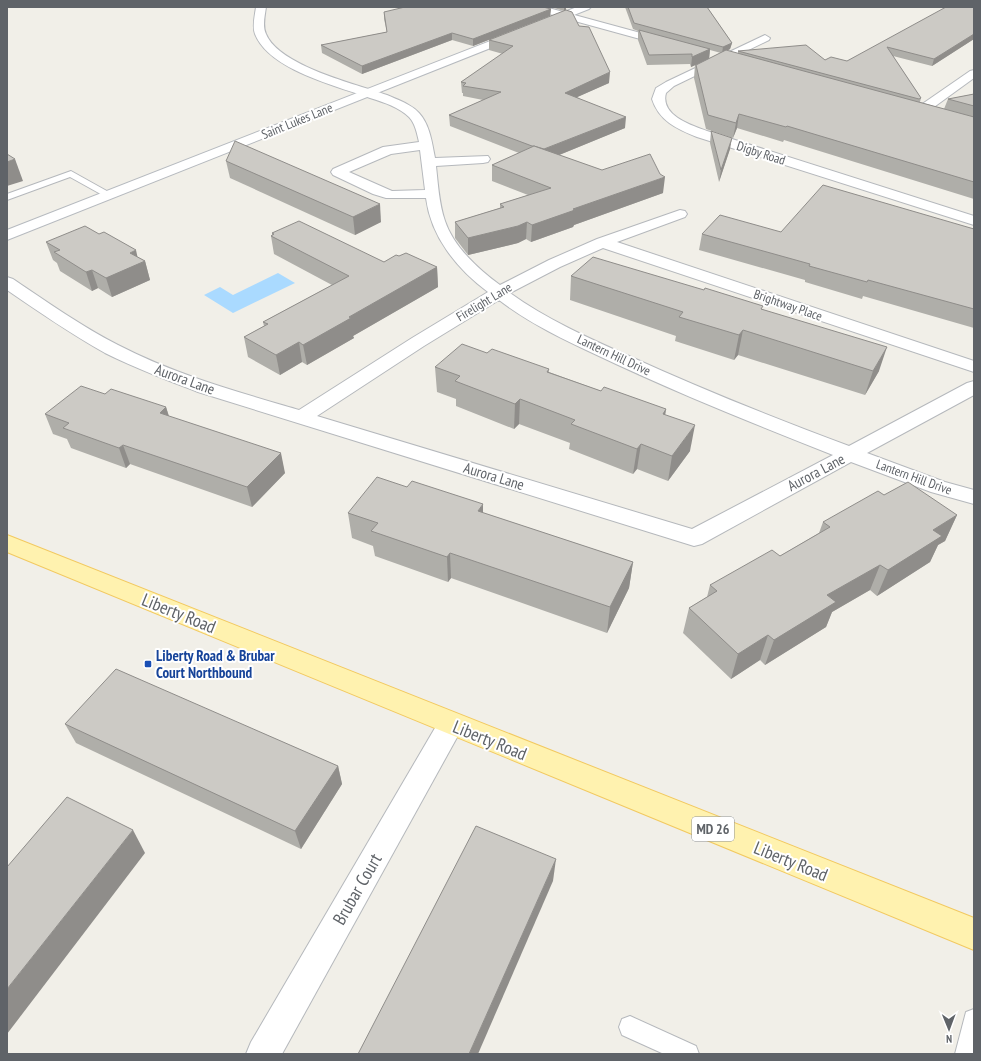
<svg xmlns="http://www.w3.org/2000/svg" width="981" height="1061" font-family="'PT Sans Narrow',sans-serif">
<rect width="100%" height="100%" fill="#f1efe8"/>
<path fill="#aadaff" d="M 278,273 L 295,283 L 233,313 L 204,295 L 220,287 L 233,295 Z"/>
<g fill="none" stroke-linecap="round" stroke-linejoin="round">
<defs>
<g id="lane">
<path d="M 71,171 L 114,195 L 109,198 L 106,197 L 70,177 L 7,200 L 7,194 Z"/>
<path d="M 974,1009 L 974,1054 L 955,1054 L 966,1012 Z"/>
<path d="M 630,1016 L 696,1046 L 699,1054 L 664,1054 L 622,1035 L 619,1027 L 622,1019 Z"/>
</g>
<g id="street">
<path d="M 256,7 L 266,7 C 265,15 262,26 266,34 C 279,66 356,84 387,95 C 398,100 411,104 419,113 C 430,125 432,143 435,158 L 488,156 L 490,159 L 488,162 L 483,163 L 436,166 C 438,184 439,204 445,221 C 453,246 479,270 500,285 L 549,260 L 597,239 L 680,210 L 685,211 L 687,214 L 685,217 L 617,242 L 974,361 L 974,372 L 603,248 L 560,267 L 510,293 C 546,319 588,338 629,356 C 701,389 774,418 849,446 L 967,383 L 974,381 L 974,395 L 867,453 L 945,482 L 974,490 L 974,504 L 931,492 L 851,462 L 702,544 L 694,546 L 198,392 C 167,380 135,368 105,353 C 71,334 39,312 7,290 L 7,277 L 13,279 C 47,302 81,326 118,345 C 176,375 238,392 299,410 L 412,338 L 488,292 C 457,269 431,237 426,198 L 386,198 L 373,194 L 333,175 L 331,172 L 333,169 L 383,147 L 419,142 C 417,133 415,123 409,117 C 399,107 383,102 370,98 C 337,86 269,70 255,34 C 252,26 255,15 256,7 ZM 420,150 L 425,190 L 392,191 L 349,172 L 391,154 ZM 499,300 C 534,327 576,345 616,364 C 687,397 760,426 833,455 L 692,529 L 317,416 L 424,346 Z"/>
<path d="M 529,7 L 545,7 L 670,41 L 671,43 L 670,45 L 662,45 L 531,9 Z"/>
<path d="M 765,35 L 770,38 L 769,40 L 674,86 L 666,93 C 660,115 690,125 707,131 L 974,216 L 974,225 L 697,137 C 677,129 659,121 652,99 L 656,88 L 666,82 Z"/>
<path d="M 974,70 L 974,78 L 923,115 L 915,115 L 913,112 L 915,109 L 970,71 Z"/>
<path d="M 451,713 L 460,716 L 464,724 L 460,732 L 282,1054 L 246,1054 L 251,1042 L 442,716 Z"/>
</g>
<path id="secondary" d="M 577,7 L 591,7 L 589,9 L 7,240 L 7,230 Z"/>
<path id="primary" d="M 7,535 L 974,918 L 974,950 L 7,552 Z"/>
</defs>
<use href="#lane" stroke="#b5b8bc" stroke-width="2"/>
<use href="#street" stroke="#b5b8bc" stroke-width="2"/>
<use href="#secondary" stroke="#b6babf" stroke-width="2"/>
<use href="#primary" stroke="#f2c960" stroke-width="2"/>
<use href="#lane" fill="#fff" fill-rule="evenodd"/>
<use href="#street" fill="#fff" fill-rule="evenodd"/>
<use href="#secondary" fill="#fff" fill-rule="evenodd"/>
<use href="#primary" fill="#fff2af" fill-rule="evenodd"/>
</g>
<g fill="#afaea9" fill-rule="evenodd">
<path d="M 551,7 L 566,7 L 566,10 L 564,11 Z"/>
<path d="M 625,7 L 707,7 L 732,43 L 730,49 L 727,51 L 738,54 L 738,51 L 825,60 L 847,61 L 974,7 L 974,39 L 932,66 L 893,56 L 921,98 L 920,102 L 944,109 L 948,99 L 974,94 L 974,199 L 784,140 L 783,142 L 737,128 L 733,138 L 706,129 L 694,78 L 695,65 L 691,67 L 690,64 L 647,65 L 638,40 L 638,31 L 633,29 ZM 710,50 L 721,53 L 709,59 Z"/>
<path d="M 551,9 L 550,16 L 473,46 L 452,40 L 362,74 L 322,53 L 321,45 L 387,32 L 384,19 L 384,12 Z"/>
<path d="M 579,26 L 609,83 L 577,97 L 625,128 L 559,155 L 663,193 L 574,225 L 573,227 L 531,242 L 526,239 L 518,243 L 468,255 L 455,238 L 455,222 L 500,208 L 500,204 L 528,195 L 492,181 L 492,165 L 519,153 L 450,126 L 449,115 L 483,100 L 463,96 L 463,93 L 462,93 L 461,82 L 503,54 L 489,50 L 489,40 Z"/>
<path d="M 711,131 L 730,149 L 719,182 L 710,143 Z"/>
<path d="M 226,161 L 381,222 L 355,235 L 230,178 Z"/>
<path d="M 974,229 L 974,328 L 863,296 L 862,299 L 805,282 L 805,280 L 699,250 L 702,234 Z"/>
<path d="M 272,233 L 384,262 L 399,256 L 437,267 L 438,287 L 353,336 L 354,338 L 307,365 L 302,362 L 280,375 L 248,357 L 244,337 L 264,326 L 263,322 L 332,285 L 274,254 L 271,236 L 272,235 Z"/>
<path d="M 46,242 L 138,257 L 145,261 L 150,280 L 112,297 L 98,288 L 92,291 L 60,271 L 57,263 L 53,260 Z"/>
<path d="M 571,276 L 762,309 L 879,371 L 865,395 L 738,355 L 734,360 L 675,341 L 676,336 L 570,300 Z"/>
<path d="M 487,353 L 549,369 L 549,372 L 601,391 L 666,409 L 665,415 L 690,451 L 668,481 L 637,469 L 633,474 L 569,449 L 570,443 L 519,424 L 514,429 L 456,406 L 456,399 L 437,392 L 435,367 Z"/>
<path d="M 105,394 L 166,407 L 169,416 L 285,473 L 252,507 L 130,464 L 126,468 L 71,448 L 67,439 L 53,434 L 45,414 Z"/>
<path d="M 407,487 L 483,513 L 633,562 L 629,588 L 607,633 L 451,578 L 448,582 L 375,556 L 373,546 L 352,538 L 348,513 Z"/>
<path d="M 884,495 L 957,515 L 945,541 L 938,545 L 930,562 L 877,596 L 870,590 L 832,612 L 826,627 L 765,665 L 760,660 L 731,679 L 683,633 L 689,608 L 707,597 L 710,585 L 780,556 L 819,533 L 823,522 Z"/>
<path d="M 65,724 L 338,766 L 342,784 L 301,849 L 76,743 Z"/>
</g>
<g fill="#8f8d8a">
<path d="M 564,7 L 566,7 L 566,10 L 564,11 Z"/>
<path d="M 551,9 L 550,16 L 473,46 L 473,39 Z"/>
<path d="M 452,33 L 452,40 L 362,74 L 362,66 Z"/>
<path d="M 974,34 L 974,39 L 932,66 L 934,59 Z"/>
<path d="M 732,43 L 730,49 L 722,53 L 723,47 Z"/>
<path d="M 710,49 L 709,59 L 691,67 L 692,57 Z"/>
<path d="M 610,72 L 609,83 L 564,103 L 565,93 Z"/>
<path d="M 739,114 L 737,128 L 733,138 L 736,123 Z"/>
<path d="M 626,117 L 625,128 L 542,162 L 542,150 Z"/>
<path d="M 732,138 L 730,149 L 719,182 L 721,170 Z"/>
<path d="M 15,159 L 23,181 L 7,186 L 7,162 Z"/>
<path d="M 665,177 L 663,193 L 574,225 L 573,227 L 531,242 L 532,225 L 573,209 Z"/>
<path d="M 380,204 L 381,222 L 355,235 L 353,217 Z"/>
<path d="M 527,222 L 526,239 L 518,243 L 468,255 L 468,238 Z"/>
<path d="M 136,250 L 139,264 L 145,261 L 150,280 L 112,297 L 106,278 L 130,253 Z"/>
<path d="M 437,267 L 438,287 L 353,336 L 354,338 L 307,365 L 303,345 L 349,317 Z"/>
<path d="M 92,270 L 98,288 L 92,291 L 86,272 Z"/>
<path d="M 743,330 L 738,355 L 734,360 L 739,335 Z"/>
<path d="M 299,342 L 302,362 L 280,375 L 276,355 Z"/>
<path d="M 887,347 L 879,371 L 865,395 L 873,371 Z"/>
<path d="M 520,399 L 519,424 L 514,429 L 515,404 Z"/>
<path d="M 166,407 L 172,427 L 160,413 Z"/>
<path d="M 666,409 L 662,435 L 663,414 Z"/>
<path d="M 695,425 L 690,451 L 668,481 L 672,456 Z"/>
<path d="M 641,444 L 637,469 L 633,474 L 637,449 Z"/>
<path d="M 123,445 L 130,464 L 126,468 L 119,448 Z"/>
<path d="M 281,453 L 285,473 L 252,507 L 247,487 Z"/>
<path d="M 483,504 L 483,530 L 478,511 Z"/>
<path d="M 957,515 L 945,541 L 938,545 L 930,562 L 877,596 L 888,570 L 933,530 Z"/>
<path d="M 450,553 L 451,578 L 448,582 L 447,557 Z"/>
<path d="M 633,562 L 629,588 L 607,633 L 610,607 Z"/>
<path d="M 880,565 L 870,590 L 832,612 L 826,627 L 765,665 L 774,640 L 827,595 Z"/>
<path d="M 768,635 L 760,660 L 731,679 L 738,654 Z"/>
<path d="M 338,766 L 342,784 L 301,849 L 295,831 Z"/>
<path d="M 133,830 L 145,853 L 7,1034 L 7,989 Z"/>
<path d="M 556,859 L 553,881 L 478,1054 L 469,1054 Z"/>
</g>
<g fill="#cccac5" stroke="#8f8d8a">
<path d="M 405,7 L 543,7 L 551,9 L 473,39 L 452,33 L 362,66 L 321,45 L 387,32 L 384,12 Z"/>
<path d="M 628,7 L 707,7 L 732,43 L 723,47 L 634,23 Z"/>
<path d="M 946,7 L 974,7 L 974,34 L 934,59 L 887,47 L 921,98 L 919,99 L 738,51 L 806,45 L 825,60 L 831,57 L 847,61 Z"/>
<path d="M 566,10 L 572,12 L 579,26 L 589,27 L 610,72 L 565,93 L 626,117 L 544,149 L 534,146 L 532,146 L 449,115 L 501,92 L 463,86 L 466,83 L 461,82 L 513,46 L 489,40 Z"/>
<path d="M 639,30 L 710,49 L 692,57 L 692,54 L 649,55 Z"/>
<path d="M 726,50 L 974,117 L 974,182 L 787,126 L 786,127 L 739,114 L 736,123 L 708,115 L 696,65 Z"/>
<path d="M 974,94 L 974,106 L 948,99 Z"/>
<path d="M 711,131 L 732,138 L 721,170 Z"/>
<path d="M 235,141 L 380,204 L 353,217 L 226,161 Z"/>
<path d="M 534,146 L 602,170 L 650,154 L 660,174 L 665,177 L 573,209 L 575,210 L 532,225 L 527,222 L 518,226 L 468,238 L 455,222 L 504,207 L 500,204 L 551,188 L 492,165 Z"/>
<path d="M 7,154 L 15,159 L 7,162 Z"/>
<path d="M 823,185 L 974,229 L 974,309 L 868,280 L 867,282 L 809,266 L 810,264 L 702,234 L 720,215 L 781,232 Z"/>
<path d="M 299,221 L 384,262 L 396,255 L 399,256 L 406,253 L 437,267 L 349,317 L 351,318 L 303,345 L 299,342 L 276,355 L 244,337 L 268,324 L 263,322 L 349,276 L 271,236 L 274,234 L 272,233 Z"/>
<path d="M 85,226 L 99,234 L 104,232 L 136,250 L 130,253 L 145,261 L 106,278 L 92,270 L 86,272 L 54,252 L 60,250 L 46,242 Z"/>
<path d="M 593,257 L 704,290 L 705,288 L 763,306 L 761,309 L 887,347 L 873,371 L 743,330 L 739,335 L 679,317 L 683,312 L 571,276 Z"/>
<path d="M 462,344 L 487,353 L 492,349 L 549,369 L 547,372 L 601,391 L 604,387 L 666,409 L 663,414 L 695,425 L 672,456 L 641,444 L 637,449 L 571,424 L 575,420 L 520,399 L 515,404 L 455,381 L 460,376 L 435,367 Z"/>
<path d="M 81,386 L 105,394 L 111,389 L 166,407 L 160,413 L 281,453 L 247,487 L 123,445 L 119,448 L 63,428 L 69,423 L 45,414 Z"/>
<path d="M 377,477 L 407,487 L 412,481 L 483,504 L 478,511 L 633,562 L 610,607 L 450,553 L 447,557 L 371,531 L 378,523 L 348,513 Z"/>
<path d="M 908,482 L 957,515 L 933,530 L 942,536 L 888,570 L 880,565 L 827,595 L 836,602 L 774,640 L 768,635 L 738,654 L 689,608 L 717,591 L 710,585 L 772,550 L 780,556 L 830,527 L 823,522 L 878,491 L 884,495 Z"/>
<path d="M 116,669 L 338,766 L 295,831 L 65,724 Z"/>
<path d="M 67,797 L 133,830 L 7,989 L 7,867 Z"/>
<path d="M 476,826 L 556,859 L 469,1054 L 358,1054 Z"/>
</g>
<rect fill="#1a4fb4" stroke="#fff" stroke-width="1.5" x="144" y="660" width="8" height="8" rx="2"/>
<g text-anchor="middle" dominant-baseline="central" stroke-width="4" stroke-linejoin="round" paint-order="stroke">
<g font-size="13" fill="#5f6368" stroke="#fff">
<text transform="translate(297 121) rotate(-22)">Saint Lukes Lane</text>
<text transform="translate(761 153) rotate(18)">Digby Road</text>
<text transform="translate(484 302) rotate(-31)">Firelight Lane</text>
<text transform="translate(788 305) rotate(19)">Brightway Place</text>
<text transform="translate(614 355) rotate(25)">Lantern Hill Drive</text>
<text transform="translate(914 477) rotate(20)">Lantern Hill Drive</text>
</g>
<rect fill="#fff" stroke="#8f9295" stroke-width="1" x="692" y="817" width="42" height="24" rx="3"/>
<g font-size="14" font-weight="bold" fill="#5f6368">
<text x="713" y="829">MD 26</text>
</g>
<g font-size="15" fill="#5f6368" stroke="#fff">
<text transform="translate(185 379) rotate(20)">Aurora Lane</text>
<text transform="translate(816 472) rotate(-28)">Aurora Lane</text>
<text transform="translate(494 476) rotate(17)">Aurora Lane</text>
</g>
<g font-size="15" font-weight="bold" fill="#164399" stroke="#fff" text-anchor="start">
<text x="156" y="655">Liberty Road &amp; Brubar<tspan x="156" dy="17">Court Northbound</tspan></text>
</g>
<g font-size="18" fill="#5f6368" stroke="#fff">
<text transform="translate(179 613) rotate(22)">Liberty Road</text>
<text transform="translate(490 740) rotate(22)">Liberty Road</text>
<text transform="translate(791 861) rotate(22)">Liberty Road</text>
<text transform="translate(357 889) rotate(-60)">Brubar Court</text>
</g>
</g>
<rect width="981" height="1061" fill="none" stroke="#5f6368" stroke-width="16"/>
<g transform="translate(949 1029) rotate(179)" stroke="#ffffff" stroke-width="3" paint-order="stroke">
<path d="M0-3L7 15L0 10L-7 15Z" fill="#5f6368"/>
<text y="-6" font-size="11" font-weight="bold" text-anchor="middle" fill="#5f6368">N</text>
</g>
</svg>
